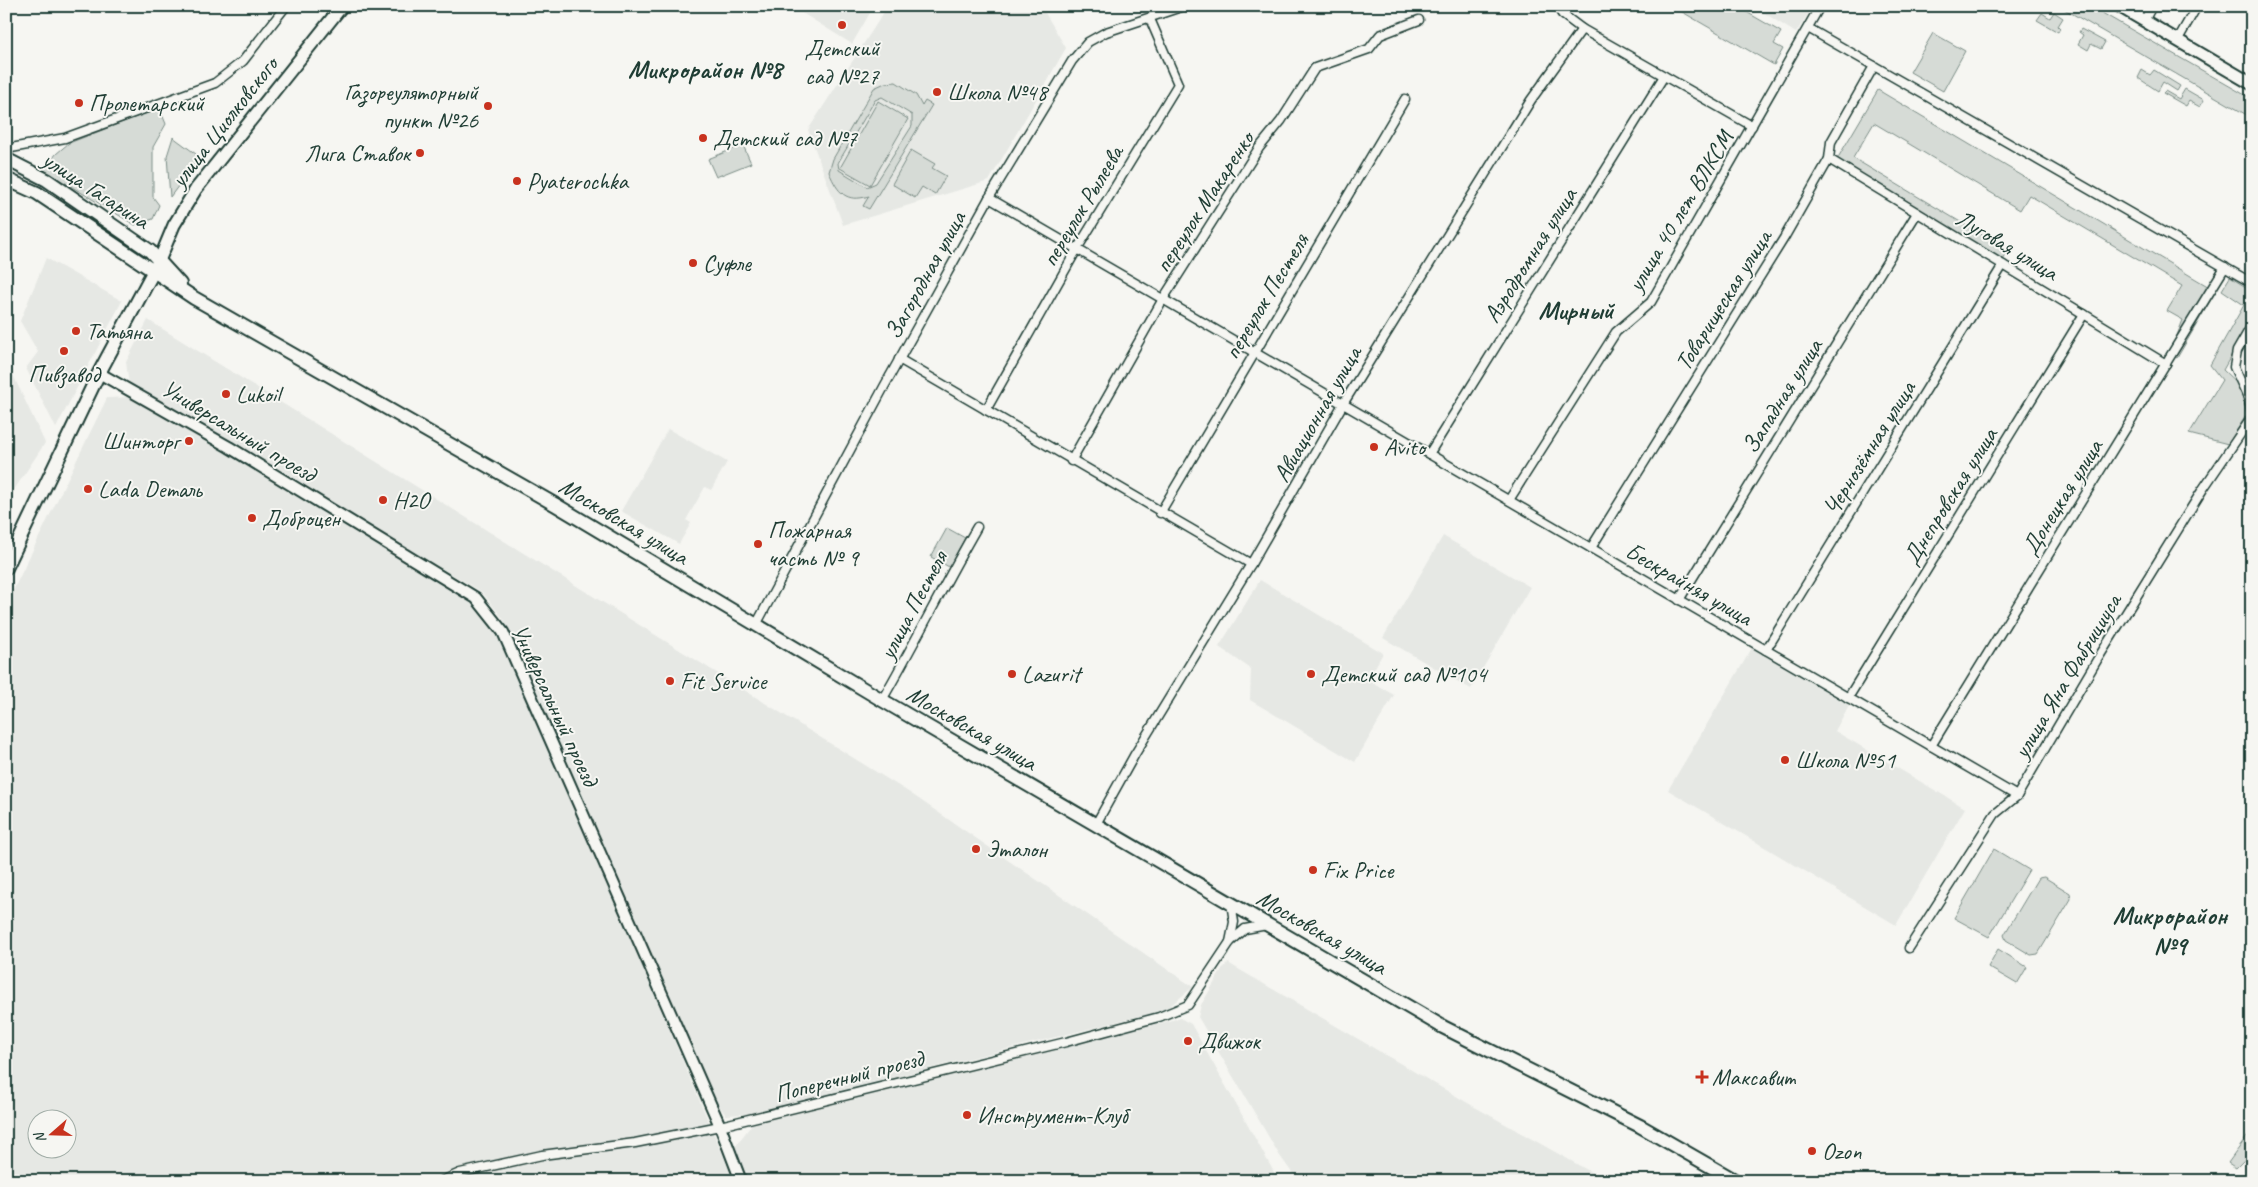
<svg xmlns="http://www.w3.org/2000/svg" width="2258" height="1187" font-family="Caveat,sans-serif">
<rect width="100%" height="100%" fill="#f6f6f2"/>
<filter id="ink" filterUnits="userSpaceOnUse"><feTurbulence type="fractalNoise" baseFrequency=".02" numOctaves="2"/><feDisplacementMap in="SourceGraphic" scale="10" xChannelSelector="R" yChannelSelector="G"/><feConvolveMatrix kernelMatrix="1 2 1 2 8 2 1 2 1" color-interpolation-filters="sRGB"/></filter>
<g filter="url(#ink)">
<g fill="#e6e8e4" fill-rule="evenodd">
<path d="M 791,6 L 874,6 L 852,44 Z"/>
<path d="M 888,6 L 1041,6 L 1066,48 L 989,181 L 843,225 L 808,130 Z"/>
<path d="M 1753,6 L 1813,6 L 1796,33 Z"/>
<path d="M 46,258 L 122,301 L 56,428 L 26,368 L 38,352 L 20,321 Z"/>
<path d="M 148,320 L 910,793 L 1193,987 L 1165,1010 L 747,1114 L 726,1115 L 713,1098 L 504,620 L 482,592 L 129,385 L 126,362 Z"/>
<path d="M 6,360 L 45,443 L 6,502 Z"/>
<path d="M 133,397 L 457,588 L 488,619 L 501,635 L 734,1181 L 6,1181 L 6,605 L 107,398 ZM 38,1120 L 68,1120 L 68,1150 L 38,1150 Z"/>
<path d="M 668,429 L 727,462 L 711,490 L 705,487 L 686,520 L 691,523 L 679,544 L 621,511 Z"/>
<path d="M 1443,536 L 1530,587 L 1471,689 L 1383,638 Z"/>
<path d="M 1260,580 L 1383,653 L 1368,680 L 1394,695 L 1355,762 L 1250,700 L 1251,669 L 1219,647 Z"/>
<path d="M 1752,648 L 1849,705 L 1835,731 L 1965,808 L 1896,925 L 1668,790 Z"/>
<path d="M 1228,963 L 1473,1106 L 1607,1181 L 1298,1181 L 1280,1156 L 1198,1017 L 1201,1005 L 1223,968 Z"/>
<path d="M 1180,1018 L 1191,1024 L 1279,1181 L 749,1181 L 735,1147 L 752,1124 Z"/>
</g>
<g fill="#d6dbd6" stroke="#7a8c85" fill-rule="evenodd">
<path d="M 1672,6 L 1736,6 L 1781,32 L 1774,44 L 1783,49 L 1774,65 Z"/>
<path d="M 2059,6 L 2090,6 L 2252,99 L 2252,118 Z"/>
<path d="M 2054,12 L 2063,18 L 2058,26 L 2060,28 L 2058,32 L 2037,20 L 2042,13 L 2050,18 Z"/>
<path d="M 2081,29 L 2105,42 L 2101,49 L 2091,44 L 2088,50 L 2078,44 L 2083,35 L 2079,32 Z"/>
<path d="M 1933,33 L 1965,51 L 1943,91 L 1910,72 Z"/>
<path d="M 2142,70 L 2150,75 L 2154,70 L 2180,86 L 2177,91 L 2163,82 L 2158,91 L 2138,78 Z"/>
<path d="M 896,82 L 916,95 L 922,106 L 925,101 L 932,105 L 869,209 L 863,206 L 869,196 C 846,203 838,193 829,172 L 833,159 L 874,88 L 885,83 ZM 882,97 L 912,115 L 912,126 L 876,183 L 867,187 L 839,170 L 838,163 L 875,100 Z"/>
<path d="M 2185,89 L 2204,100 L 2200,107 L 2189,101 L 2186,106 L 2163,93 L 2165,91 L 2179,99 Z"/>
<path d="M 1878,90 L 2216,291 L 2177,358 L 2170,353 L 2183,320 L 2167,311 L 2182,286 L 2029,195 L 2020,210 L 1874,123 L 1853,158 L 2009,251 L 2003,260 L 1836,161 Z"/>
<path d="M 878,101 L 908,119 L 870,185 L 840,168 Z"/>
<path d="M 154,110 L 161,112 L 166,124 L 153,147 L 153,197 L 159,205 L 153,219 L 135,225 L 44,170 L 56,154 L 69,143 Z"/>
<path d="M 173,137 L 200,157 L 170,197 L 167,156 Z"/>
<path d="M 743,145 L 751,163 L 716,177 L 708,159 Z"/>
<path d="M 911,150 L 935,164 L 932,168 L 946,176 L 935,195 L 922,187 L 915,198 L 892,184 Z"/>
<path d="M 2230,277 L 2252,291 L 2252,319 L 2223,370 L 2241,387 L 2247,414 L 2228,444 L 2189,434 L 2222,380 L 2210,365 L 2244,305 L 2222,290 Z"/>
<path d="M 947,528 L 965,538 L 949,567 L 931,557 Z"/>
<path d="M 1994,849 L 2029,870 L 1989,937 L 1954,918 Z"/>
<path d="M 2044,877 L 2070,893 L 2071,899 L 2038,954 L 2031,955 L 2006,940 L 2004,935 L 2038,878 Z"/>
<path d="M 1998,949 L 2027,967 L 2017,984 L 1988,967 Z"/>
<path d="M 2252,1130 L 2252,1152 L 2236,1168 L 2228,1163 Z"/>
</g>
<g fill="none" stroke-linecap="round" stroke-linejoin="round">
<defs>
<g id="minor">
<path d="M 1557,6 L 1562,14 L 1582,29 L 1752,126"/>
<path d="M 2144,21 L 2152,6"/>
<path d="M 1808,28 L 2252,283"/>
<path d="M 2177,41 L 2197,6"/>
<path d="M 6,149 L 65,138 L 215,83 L 243,61 L 286,6"/>
<path d="M 1829,159 L 2166,364"/>
<path d="M 989,198 L 2017,796"/>
<path d="M 2252,325 L 2237,351 L 2234,367 L 2247,395 L 2252,412"/>
<path d="M 899,359 L 1251,564"/>
<path d="M 986,410 L 1077,249 L 1178,84 L 1150,19"/>
<path d="M 1429,454 L 1664,76"/>
<path d="M 1071,461 L 1163,299 L 1259,148 L 1281,121 L 1315,68 L 1369,49 L 1380,35 L 1419,20"/>
<path d="M 1509,500 L 1616,332 L 1651,302 L 1820,6"/>
<path d="M 1160,513 L 1405,99"/>
<path d="M 1591,548 L 1784,238 L 1829,159 L 1831,142 L 1874,66"/>
<path d="M 1679,600 L 1917,213"/>
<path d="M 756,625 L 885,385 L 989,198 L 1072,61 L 1088,42 L 1106,32 L 1184,6"/>
<path d="M 1766,650 L 2003,265"/>
<path d="M 1848,698 L 2084,314"/>
<path d="M 882,700 C 915,643 944,584 977,527"/>
<path d="M 1931,746 L 2225,267"/>
<path d="M 1096,824 L 1135,754 L 1251,564 L 1343,404 L 1531,100 L 1582,29"/>
<path d="M 1230,942 L 1234,922 L 1231,903"/>
<path d="M 1909,948 L 1995,814 L 2017,796 L 2097,660 L 2203,489 L 2252,417"/>
<path d="M 442,1181 L 460,1173 L 542,1155 L 635,1143 L 720,1126 L 1066,1042 L 1159,1017 L 1188,1005 L 1230,942 L 1245,929 L 1267,925"/>
</g>
<path id="tertiary" d="M 99,373 L 229,447 L 476,598 L 503,632 L 720,1126 L 741,1181"/>
<g id="secondary">
<path d="M 2119,6 L 2252,84"/>
<path d="M 159,261 L 174,225 L 196,189 L 342,6"/>
</g>
<g id="primary">
<path d="M 6,159 L 47,180 L 150,251 L 180,284"/>
<path d="M 6,179 L 37,193 L 194,298 L 556,505 L 882,700 L 1443,1027 L 1640,1126 L 1736,1181"/>
<path d="M 6,568 L 99,373 L 159,261"/>
</g>
</defs>
<use href="#minor" stroke="#1f3d34" stroke-width="11"/>
<use href="#tertiary" stroke="#1f3d34" stroke-width="14"/>
<use href="#secondary" stroke="#1f3d34" stroke-width="15"/>
<use href="#primary" stroke="#1f3d34" stroke-width="16"/>
<use href="#minor" stroke="#f6f6f2" stroke-width="8"/>
<use href="#tertiary" stroke="#f6f6f2" stroke-width="10"/>
<use href="#secondary" stroke="#f6f6f2" stroke-width="11"/>
<use href="#primary" stroke="#f6f6f2" stroke-width="12"/>
</g>
</g>
<g fill="#c8321e" stroke="#f6f6f2" stroke-width="2">
<circle cx="842" cy="25" r="5"/>
<circle cx="937" cy="92" r="5"/>
<circle cx="79" cy="103" r="5"/>
<circle cx="488" cy="106" r="5"/>
<circle cx="703" cy="138" r="5"/>
<circle cx="420" cy="153" r="5"/>
<circle cx="517" cy="181" r="5"/>
<circle cx="693" cy="263" r="5"/>
<circle cx="76" cy="331" r="5"/>
<circle cx="64" cy="351" r="5"/>
<circle cx="226" cy="394" r="5"/>
<circle cx="189" cy="441" r="5"/>
<circle cx="1374" cy="447" r="5"/>
<circle cx="88" cy="489" r="5"/>
<circle cx="383" cy="500" r="5"/>
<circle cx="252" cy="518" r="5"/>
<circle cx="758" cy="544" r="5"/>
<circle cx="1012" cy="674" r="5"/>
<circle cx="1311" cy="674" r="5"/>
<circle cx="670" cy="681" r="5"/>
<circle cx="1785" cy="760" r="5"/>
<circle cx="976" cy="849" r="5"/>
<circle cx="1313" cy="870" r="5"/>
<circle cx="1188" cy="1041" r="5"/>
<path d="M1699.5 1069.5h5v5h5v5h-5v5h-5v-5h-5v-5h5z"/>
<circle cx="967" cy="1115" r="5"/>
<circle cx="1812" cy="1151" r="5"/>
</g>
<g text-anchor="middle" dominant-baseline="central" stroke-width="4" stroke-linejoin="round" paint-order="stroke">
<g font-size="24" fill="#1f3d34" stroke="#f6f6f2" text-anchor="start">
<text x="842" y="48" text-anchor="middle">Детский<tspan x="842" dy="28">сад №27</tspan></text>
<text x="478" y="92" text-anchor="end">Газореуляторный<tspan x="478" dy="28">пункт №26</tspan></text>
<text x="947" y="92">Школа №48</text>
<text x="89" y="103">Пролетарский</text>
<text x="713" y="138">Детский сад №7</text>
<text x="410" y="153" text-anchor="end">Лига Ставок</text>
<text x="527" y="181">Pyaterochka</text>
<text x="703" y="263">Суфле</text>
<text x="86" y="331">Татьяна</text>
<text x="64" y="374" text-anchor="middle">Пивзавод</text>
<text x="236" y="394">Lukoil</text>
<text x="179" y="441" text-anchor="end">Шинторг</text>
<text x="1384" y="447">Avito</text>
<text x="98" y="489">Lada Dеталь</text>
<text x="393" y="500">Н2О</text>
<text x="262" y="518">Доброцен</text>
<text x="768" y="530">Пожарная<tspan x="768" dy="28">часть № 9</tspan></text>
<text x="1022" y="674">Lazurit</text>
<text x="1321" y="674">Детский сад №104</text>
<text x="680" y="681">Fit Service</text>
<text x="1795" y="760">Школа №51</text>
<text x="986" y="849">Эталон</text>
<text x="1323" y="870">Fix Price</text>
<text x="1198" y="1041">Движок</text>
<text x="1712" y="1077">Максавит</text>
<text x="977" y="1115">Инструмент-Клуб</text>
<text x="1822" y="1151">Ozon</text>
</g>
<g font-size="24" fill="#1f3d34" stroke="#f6f6f2">
<text transform="translate(224 122) rotate(-52)">улица Циолковского</text>
<text transform="translate(96 190) rotate(33)">улица Гагарина</text>
<text transform="translate(1204 202) rotate(-57)">переулок Макаренко</text>
<text transform="translate(1082 206) rotate(-59)">переулок Рылеева</text>
<text transform="translate(1680 211) rotate(-59)">улица 40 лет ВЛКСМ</text>
<text transform="translate(2007 245) rotate(31)">Луговая улица</text>
<text transform="translate(1530 255) rotate(-58)">Аэродромная улица</text>
<text transform="translate(925 275) rotate(-61)">Загородная улица</text>
<text transform="translate(1266 296) rotate(-59)">переулок Пестеля</text>
<text transform="translate(1723 300) rotate(-58)">Товарищеская улица</text>
<text transform="translate(1782 396) rotate(-58)">Западная улица</text>
<text transform="translate(1317 414) rotate(-60)">Авиационная улица</text>
<text transform="translate(239 431) rotate(31)">Универсальный проезд</text>
<text transform="translate(1869 448) rotate(-58)">Чернозёмная улица</text>
<text transform="translate(1950 496) rotate(-58)">Днепровская улица</text>
<text transform="translate(2062 497) rotate(-58)">Донецкая улица</text>
<text transform="translate(624 521) rotate(31)">Московская улица</text>
<text transform="translate(1689 584) rotate(30)">Бескрайняя улица</text>
<text transform="translate(913 605) rotate(-62)">улица Пестеля</text>
<text transform="translate(2067 676) rotate(-59)">улица Яна Фабрициуса</text>
<text transform="translate(555 705) rotate(65)">Универсальный проезд</text>
<text transform="translate(972 728) rotate(30)">Московская улица</text>
<text transform="translate(1322 932) rotate(30)">Московская улица</text>
<text transform="translate(849 1076) rotate(-14)">Поперечный проезд</text>
</g>
<g font-size="26" font-weight="bold" fill="#1f3d34" stroke="#f6f6f2">
<text x="705" y="69">Микрорайон №8</text>
<text x="1576" y="310">Мирный</text>
<text x="2170" y="915">Микрорайон<tspan x="2170" dy="30">№9</tspan></text>
</g>
</g>
<rect width="2258" height="1187" fill="none" stroke="#f6f6f2" stroke-width="25"/>
<rect x="12" y="12" width="2233" height="1162" fill="none" stroke="#1f3d34" stroke-width="2" filter="url(#ink)"/>
<g transform="translate(52 1134) rotate(250)"><circle r="24" fill="#f6f6f2" stroke="#a0aca6"/>
<path d="M0-4L9 19L0 12L-9 19Z" fill="#c8321e"/>
<text y="-8" font-size="14" font-weight="bold" text-anchor="middle" fill="#1f3d34">N</text>
</g>
</svg>
